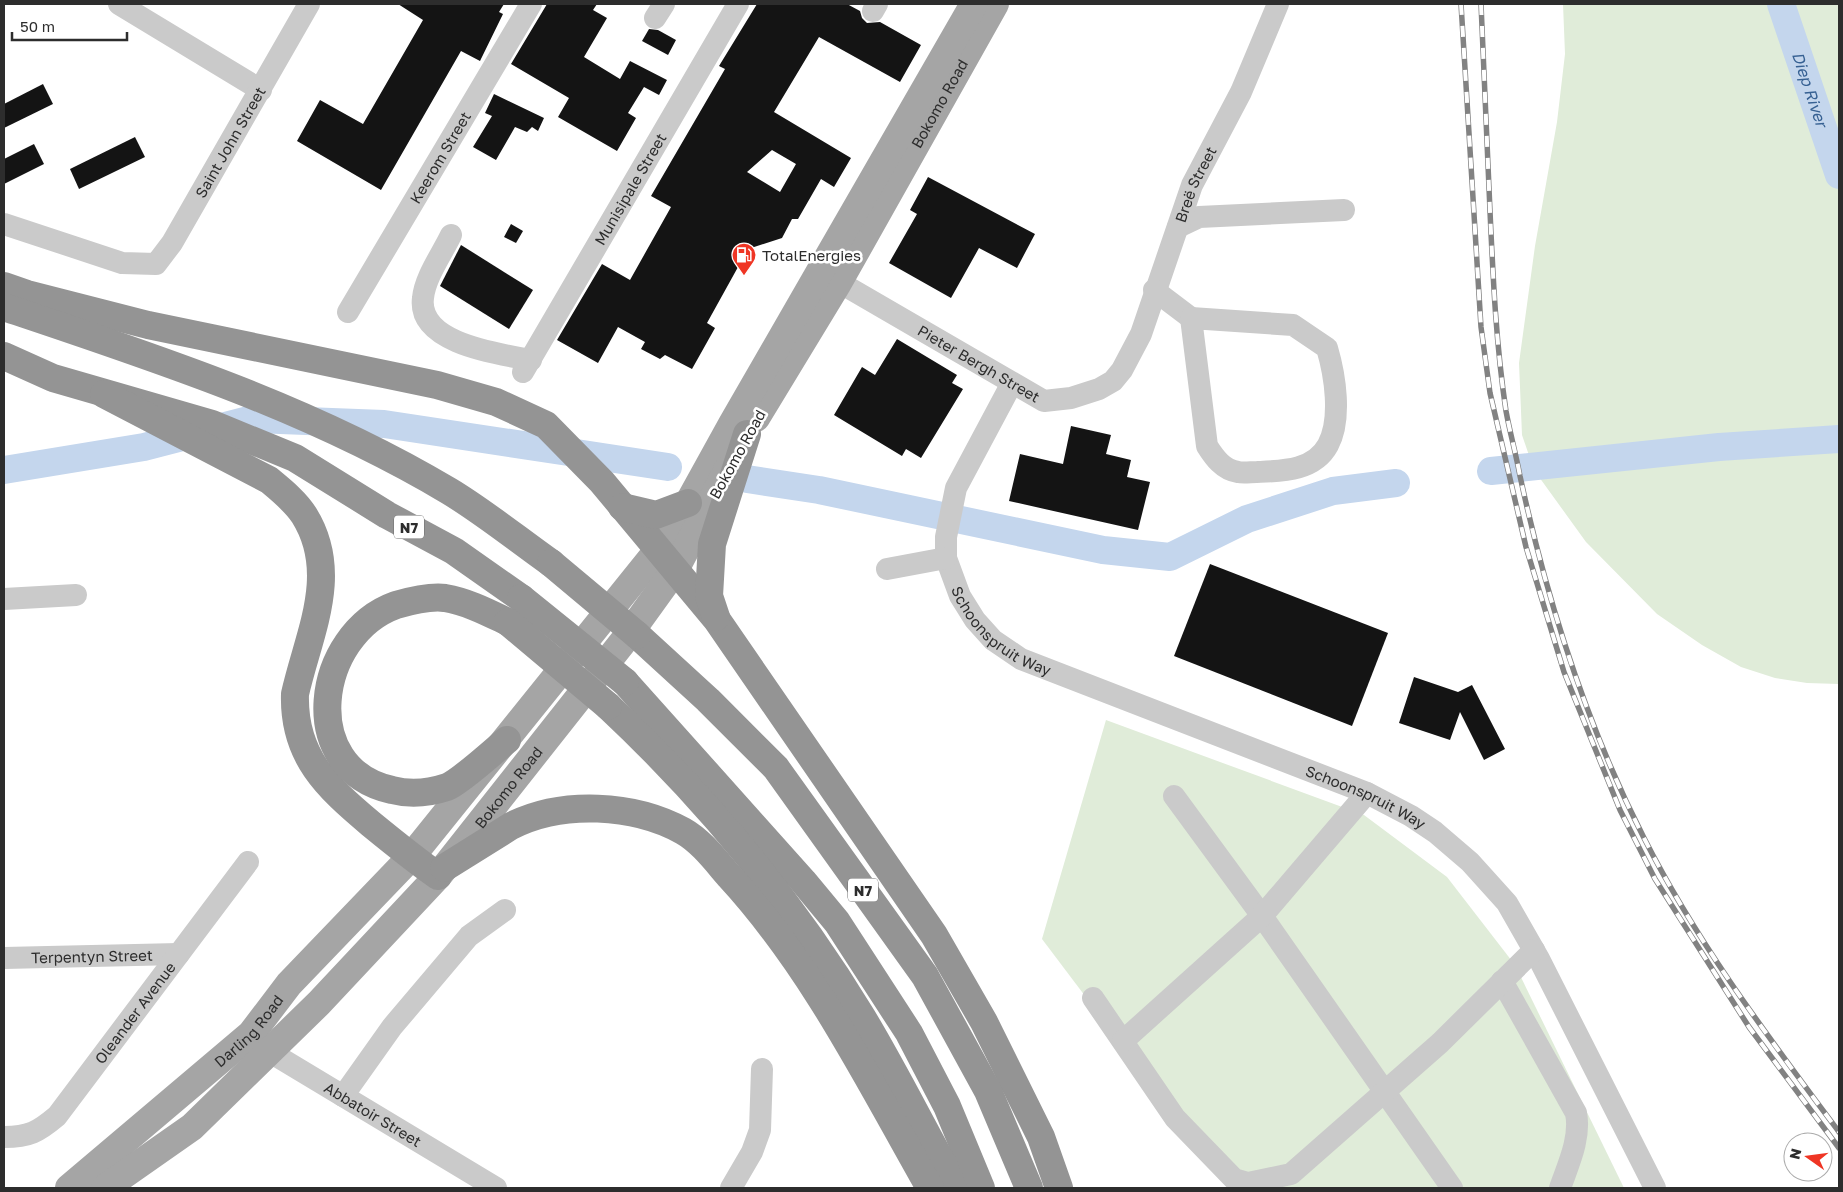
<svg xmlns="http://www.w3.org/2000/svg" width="1843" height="1192" font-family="'Golos Text',sans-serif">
<rect width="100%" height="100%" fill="#fff"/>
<g fill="#e0ecd9">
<path d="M 1563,4 L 1839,4 L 1839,684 L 1807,683 L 1775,678 L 1741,667 L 1702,645 L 1657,614 L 1586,542 L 1534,470 L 1522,435 L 1519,363 L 1535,246 L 1557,122 L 1565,54 Z"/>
<path d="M 1106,720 L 1364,815 L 1447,877 L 1515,965 L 1624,1188 L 1230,1188 L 1042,939 Z"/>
</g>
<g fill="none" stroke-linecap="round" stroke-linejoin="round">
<g stroke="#c4d6ed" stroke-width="28">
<path id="s1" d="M 1781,4 L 1839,175"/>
<path d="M 4,470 L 144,447 L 252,419 L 384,424 L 668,467"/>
<path d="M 1491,471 L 1719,447 L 1839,439"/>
<path d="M 747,479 L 819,490 L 1103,550 L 1170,557 L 1247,519 L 1333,491 L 1396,483"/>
</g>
</g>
<g fill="#141414" fill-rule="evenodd">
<path d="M 398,4 L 504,4 L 499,12 L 503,14 L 480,61 L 461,51 L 381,190 L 297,141 L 320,100 L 363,124 L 423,20 Z"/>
<path d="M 547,4 L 597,4 L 593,10 L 607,18 L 584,57 L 620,79 L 630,61 L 667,80 L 659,95 L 644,87 L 628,113 L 636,118 L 617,151 L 558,117 L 569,98 L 511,64 Z"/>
<path d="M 757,4 L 847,4 L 860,11 L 862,18 L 867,23 L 880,22 L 921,45 L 900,82 L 819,37 L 774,112 L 851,158 L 834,187 L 821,179 L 798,219 L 792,219 L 782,238 L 748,249 L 707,323 L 715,328 L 692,369 L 665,355 L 660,359 L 641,349 L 645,342 L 618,327 L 598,363 L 557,340 L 602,264 L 630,280 L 671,207 L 651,196 L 725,69 L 719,66 ZM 772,150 L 796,164 L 780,192 L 747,172 Z"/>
<path d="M 649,29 L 658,30 L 676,40 L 668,55 L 642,41 Z"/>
<path d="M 43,84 L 53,104 L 4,128 L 4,104 Z"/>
<path d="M 494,94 L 544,118 L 538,131 L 532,127 L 527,132 L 515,127 L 496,160 L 473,147 L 492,116 L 485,113 Z"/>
<path d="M 135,137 L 145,157 L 79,189 L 70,169 Z"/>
<path d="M 34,144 L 44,164 L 4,184 L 4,159 Z"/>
<path d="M 928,177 L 1035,234 L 1017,268 L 979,248 L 951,298 L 889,263 L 917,214 L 910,210 Z"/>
<path d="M 511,224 L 523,231 L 516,243 L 504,237 Z"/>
<path d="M 461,245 L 533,290 L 509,329 L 440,286 Z"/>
<path d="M 897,339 L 957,375 L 952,383 L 963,389 L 921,458 L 906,449 L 902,456 L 834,415 L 862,367 L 875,375 Z"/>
<path d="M 1071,426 L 1111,435 L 1106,454 L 1131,460 L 1127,477 L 1150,482 L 1138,530 L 1009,501 L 1020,454 L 1063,464 Z"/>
<path d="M 1210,564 L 1388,633 L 1352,726 L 1174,656 Z"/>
<path d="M 1414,677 L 1458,692 L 1472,685 L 1505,749 L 1484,760 L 1460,712 L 1450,740 L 1399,723 Z"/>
</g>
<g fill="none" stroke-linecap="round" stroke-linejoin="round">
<g stroke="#cacaca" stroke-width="22">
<path d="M 119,4 L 261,90"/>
<path d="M 873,11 L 877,4"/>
<path d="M 655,18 L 664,4"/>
<path id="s2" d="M 4,224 L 122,263 L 156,264 L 172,243 L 309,4"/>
<path d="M 1178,227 L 1199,217 L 1344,210"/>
<path d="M 451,235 C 442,254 425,277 423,298 C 417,344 500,354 531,360"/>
<path id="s3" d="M 825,274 L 1044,401 L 1071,398 L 1099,389 L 1113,381 L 1122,370 L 1141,334 L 1192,185 L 1241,92 L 1278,4"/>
<path d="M 1154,290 L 1191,318"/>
<path id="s4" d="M 348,312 L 531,4"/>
<path d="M 1191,318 L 1293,325 L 1327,348 C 1335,375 1342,419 1328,445 C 1314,471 1282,471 1257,472 C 1251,472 1243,473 1238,472 C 1223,470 1214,457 1207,446 Z"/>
<path id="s5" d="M 523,372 L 738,4"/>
<path id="s6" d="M 1012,383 L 956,488 L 946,537 L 946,558 L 960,596 L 975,620 L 993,640 L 1021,659 L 1367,793 L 1411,816 L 1435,832 L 1470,862 L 1507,903 L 1539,959 L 1655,1188"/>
<path d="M 887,569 L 946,558"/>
<path d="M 4,599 L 76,595"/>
<path d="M 1174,796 L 1262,916 L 1452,1188"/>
<path id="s7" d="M 4,958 L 179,954"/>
<path d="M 1502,981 L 1576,1113 C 1581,1138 1568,1165 1560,1188"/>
<path d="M 1093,998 L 1175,1118 L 1234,1179 L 1248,1183 L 1291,1174 L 1440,1043 L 1534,950"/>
<path id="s8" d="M 257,1040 L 270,1052 L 496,1188"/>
<path d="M 1123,1041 L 1262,916 L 1367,793"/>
<path d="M 343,1096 L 392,1027 L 469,936 L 505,910"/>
<path id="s9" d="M 4,1137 C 29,1137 38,1132 57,1116 L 248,862"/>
<path d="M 731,1188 L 752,1152 L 760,1130 L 762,1069"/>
</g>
<g stroke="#a5a5a5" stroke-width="28">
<path id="s10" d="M 756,418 L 838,283 L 995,4"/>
<path id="s11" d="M 69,1188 L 251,1034 L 289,984 L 411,857 L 658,550 L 679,520 L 732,424 L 974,4"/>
<path id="s12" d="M 105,1188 L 192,1127 L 319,1003 L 438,876 L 626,638 L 675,570 L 728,469"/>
</g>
<g stroke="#949494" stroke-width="28">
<path d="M 4,286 L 27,294 L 148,325 L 437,385 L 496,402 L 546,425 L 602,482 L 717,620 L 934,935 L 984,1022 L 1041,1137 L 1059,1188"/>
<path d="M 4,307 C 156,358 310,408 449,491 C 484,512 517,539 551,563"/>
<path d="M 4,356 L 53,378 L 212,424 L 295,458 L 387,515 L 454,551 L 521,598"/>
<path d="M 104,394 L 269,480 C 281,490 295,501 304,515 C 341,574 308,635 295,694 C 293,756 327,787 371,824 C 393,842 415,860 438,876"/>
<path d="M 622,507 L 656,515 L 688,503"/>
<path d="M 716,617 L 709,596 L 712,544 L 747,434"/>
<path d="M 637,635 L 708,700 L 776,768 L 925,976 L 988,1091 L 1029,1188"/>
<path d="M 625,682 L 803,881 L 837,922 L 909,1033 L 947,1106 L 981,1188"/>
<path d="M 608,706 C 705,797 793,903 862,1017 C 891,1065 916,1115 943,1164 L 953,1188"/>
<path d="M 507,740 C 495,750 460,782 447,787 C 429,793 411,795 392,790 C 296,769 315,634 396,605 C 410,601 430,596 445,598 C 468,602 487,612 508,622"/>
<path d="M 444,868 L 511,826 C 562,800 634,804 683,831 C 701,841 716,861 729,876 C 813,967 869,1081 930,1188"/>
</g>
<defs>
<g id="rail">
<path d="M 1461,4 L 1481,327 L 1490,393 L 1526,547 L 1564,672 L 1620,810 L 1655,879 L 1749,1027 L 1839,1148"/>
<path d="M 1481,4 C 1484,73 1487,142 1490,211 C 1493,277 1496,345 1506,411 C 1510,433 1516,454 1520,476 C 1547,601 1586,724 1644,838 C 1697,943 1769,1038 1839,1132"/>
</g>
</defs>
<use href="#rail" stroke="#828282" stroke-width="5.5"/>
<use href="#rail" stroke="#fff" stroke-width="4" stroke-dasharray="11" stroke-linecap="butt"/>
<g stroke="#949494" stroke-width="28">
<path d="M 551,563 L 637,635"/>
<path d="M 521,598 L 625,682"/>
<path d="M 508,622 L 608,706"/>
</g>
</g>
<defs>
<symbol id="fuel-pin" viewBox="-11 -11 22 30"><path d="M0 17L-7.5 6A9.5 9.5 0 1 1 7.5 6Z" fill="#ef3524" stroke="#fff"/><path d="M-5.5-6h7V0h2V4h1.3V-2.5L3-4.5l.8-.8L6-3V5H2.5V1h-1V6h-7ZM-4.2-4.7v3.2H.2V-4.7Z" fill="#fff"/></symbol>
</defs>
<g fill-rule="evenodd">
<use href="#fuel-pin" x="730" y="241" width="28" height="38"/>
</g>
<g text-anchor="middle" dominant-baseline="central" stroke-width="5" stroke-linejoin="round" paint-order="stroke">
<g fill="#fff" stroke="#6c6c6c" stroke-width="1">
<rect x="394" y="515.5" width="30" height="23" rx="4"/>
<rect x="848" y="878.5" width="30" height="23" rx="4"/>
</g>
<g font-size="14" font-weight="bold" fill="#2d2d2d">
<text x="409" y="527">N7</text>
<text x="863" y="890">N7</text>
</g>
<g font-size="15" fill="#2d2d2d" stroke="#fff">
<text stroke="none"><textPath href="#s10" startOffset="364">Bokomo Road</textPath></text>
<text stroke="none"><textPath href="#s2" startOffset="301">Saint John Street</textPath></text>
<text stroke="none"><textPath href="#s4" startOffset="180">Keerom Street</textPath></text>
<text stroke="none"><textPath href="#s3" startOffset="540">Breë Street</textPath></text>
<text stroke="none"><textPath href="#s5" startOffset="212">Munisipale Street</textPath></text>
<text stroke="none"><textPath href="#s3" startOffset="178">Pieter Bergh Street</textPath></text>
<text transform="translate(737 454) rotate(-61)">Bokomo Road</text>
<text stroke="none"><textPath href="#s6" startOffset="286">Schoonspruit Way</textPath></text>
<text stroke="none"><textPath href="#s12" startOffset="571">Bokomo Road</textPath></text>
<text stroke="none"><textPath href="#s6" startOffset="691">Schoonspruit Way</textPath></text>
<text stroke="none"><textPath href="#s7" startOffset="88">Terpentyn Street</textPath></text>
<text stroke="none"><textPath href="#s9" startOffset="188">Oleander Avenue</textPath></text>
<text stroke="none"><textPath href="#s11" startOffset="239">Darling Road</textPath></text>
<text stroke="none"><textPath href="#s8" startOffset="138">Abbatoir Street</textPath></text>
</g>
<g font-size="15" fill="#2d2d2d" stroke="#fff" text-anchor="start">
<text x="762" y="255">TotalEnergies</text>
</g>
<g font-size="16" font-style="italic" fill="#376193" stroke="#fff">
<text stroke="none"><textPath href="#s1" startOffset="90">Diep River</textPath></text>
</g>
</g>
<rect width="1843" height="1192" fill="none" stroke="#2d2d2d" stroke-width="10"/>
<g transform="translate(1808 1157) rotate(284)"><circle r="24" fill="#ffffff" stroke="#ababab"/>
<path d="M0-4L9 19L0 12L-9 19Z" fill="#ef3524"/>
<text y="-8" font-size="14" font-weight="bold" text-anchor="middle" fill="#2d2d2d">N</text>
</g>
<path d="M12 32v8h115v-8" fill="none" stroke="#2d2d2d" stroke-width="2.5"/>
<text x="20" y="32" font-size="15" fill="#2d2d2d" stroke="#ffffff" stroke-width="4" paint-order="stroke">50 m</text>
</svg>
